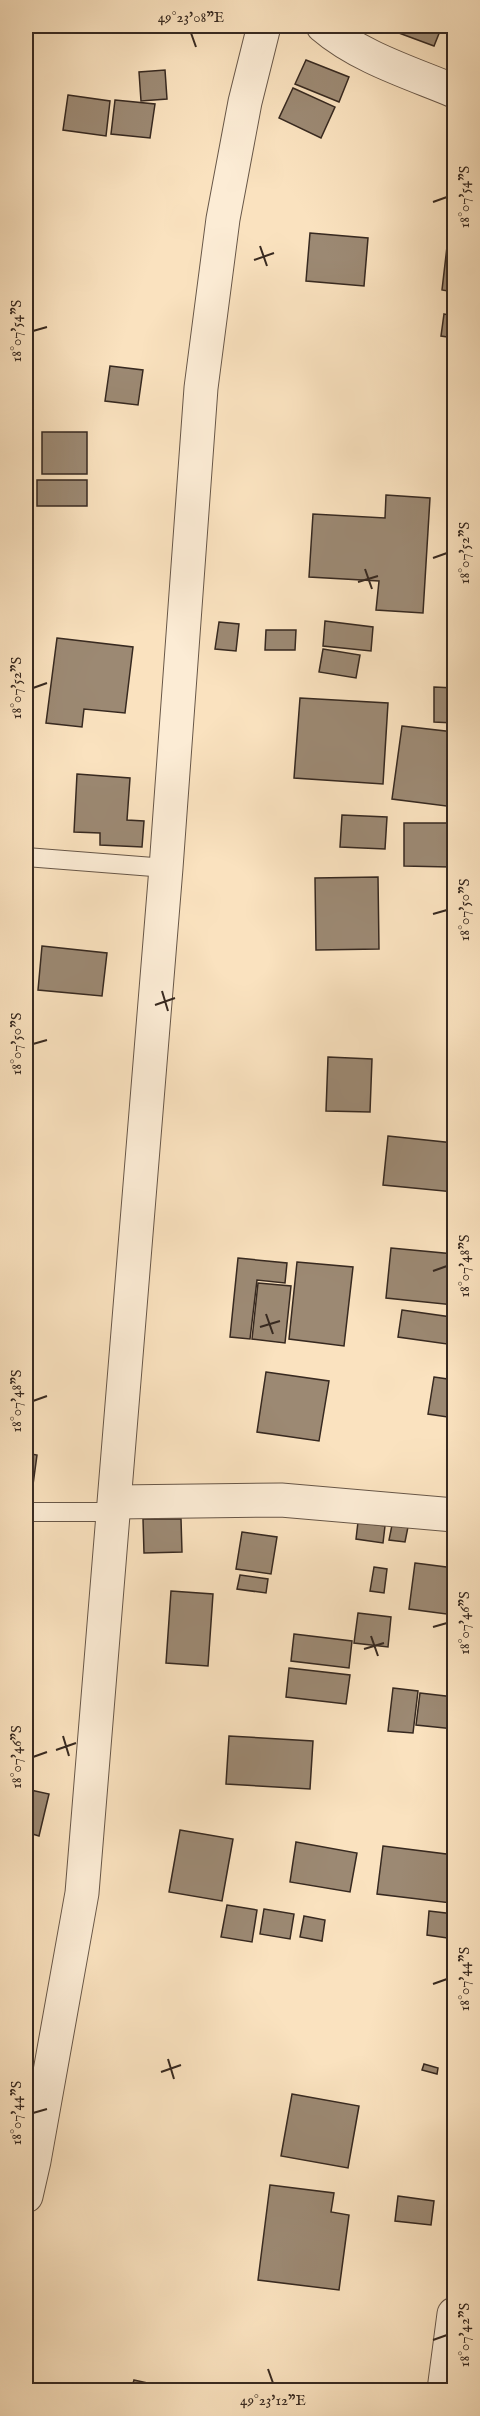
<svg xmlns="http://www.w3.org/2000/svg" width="480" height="2416" font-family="'IM FELL English',serif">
<rect width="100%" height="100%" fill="#fae2bf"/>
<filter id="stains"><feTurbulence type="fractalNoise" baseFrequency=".00333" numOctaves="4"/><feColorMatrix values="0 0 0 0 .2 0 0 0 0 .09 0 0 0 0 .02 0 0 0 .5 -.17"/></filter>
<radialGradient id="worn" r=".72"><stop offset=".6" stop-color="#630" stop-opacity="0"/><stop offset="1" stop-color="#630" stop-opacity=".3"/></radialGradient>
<g fill="#9c8973" stroke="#372920" stroke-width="1.5">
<path d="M 380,26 L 442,26 L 434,46 Z"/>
<path d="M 306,60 L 349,77 L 339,102 L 295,84 Z"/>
<path d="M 165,70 L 167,99 L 141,101 L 139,72 Z"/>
<path d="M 293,88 L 335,107 L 321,138 L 279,118 Z"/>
<path d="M 68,95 L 110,101 L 106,136 L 63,130 Z"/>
<path d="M 115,100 L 155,104 L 150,138 L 111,134 Z"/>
<path d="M 310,233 L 368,238 L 364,286 L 306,281 Z"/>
<path d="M 448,238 L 454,239 L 454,292 L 442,290 Z"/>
<path d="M 26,254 L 32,255 L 29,286 L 26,285 Z"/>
<path d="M 444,314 L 454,316 L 454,338 L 441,336 Z"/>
<path d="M 110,366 L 143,370 L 138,405 L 105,401 Z"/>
<rect x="42" y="432" width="45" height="42"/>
<rect x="37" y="480" width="50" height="26"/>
<path d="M 386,495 L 430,498 L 423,613 L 376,610 L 379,581 L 309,577 L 313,514 L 385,518 Z"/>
<path d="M 325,621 L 373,627 L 371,651 L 323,646 Z"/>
<path d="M 219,622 L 239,624 L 236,651 L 215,649 Z"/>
<path d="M 266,630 L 296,630 L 295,650 L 265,650 Z"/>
<path d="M 57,638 L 133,647 L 125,713 L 84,709 L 82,727 L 46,723 Z"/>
<path d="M 323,649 L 360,655 L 356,678 L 319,672 Z"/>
<path d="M 434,687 L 454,688 L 454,723 L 434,722 Z"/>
<path d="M 300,698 L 388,703 L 383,784 L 294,778 Z"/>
<path d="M 402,726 L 454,732 L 454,807 L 392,799 Z"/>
<path d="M 77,774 L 130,778 L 127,820 L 144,821 L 142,847 L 100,845 L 100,833 L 74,832 Z"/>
<path d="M 342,815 L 387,817 L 385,849 L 340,847 Z"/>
<path d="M 404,823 L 451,823 L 450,867 L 404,866 Z"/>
<path d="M 378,877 L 379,949 L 316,950 L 315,878 Z"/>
<path d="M 42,946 L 107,953 L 102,996 L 38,990 Z"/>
<path d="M 328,1057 L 372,1059 L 370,1112 L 326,1111 Z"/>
<path d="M 388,1136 L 454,1143 L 454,1192 L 383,1185 Z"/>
<path d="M 391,1248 L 454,1254 L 454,1305 L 386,1298 Z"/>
<path d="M 238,1258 L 287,1263 L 285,1283 L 257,1280 L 250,1339 L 230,1337 Z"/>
<path d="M 297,1262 L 353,1267 L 344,1346 L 289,1339 Z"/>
<path d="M 258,1283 L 291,1286 L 285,1343 L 252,1339 Z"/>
<path d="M 402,1310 L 451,1317 L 447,1344 L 398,1337 Z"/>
<path d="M 266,1372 L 329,1381 L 319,1441 L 257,1432 Z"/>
<path d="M 434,1377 L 454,1380 L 454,1418 L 428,1414 Z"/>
<path d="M 26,1453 L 37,1455 L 32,1492 L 26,1491 Z"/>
<path d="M 143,1519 L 181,1519 L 182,1552 L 144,1553 Z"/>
<path d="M 358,1522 L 385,1526 L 383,1543 L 356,1539 Z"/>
<path d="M 392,1525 L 408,1527 L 405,1542 L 389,1540 Z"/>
<path d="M 242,1532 L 277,1537 L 271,1574 L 236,1569 Z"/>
<path d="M 415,1563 L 454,1568 L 454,1615 L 409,1609 Z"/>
<path d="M 374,1567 L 387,1569 L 384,1593 L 370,1591 Z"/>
<path d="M 240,1575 L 268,1579 L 266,1593 L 237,1589 Z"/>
<path d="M 171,1591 L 213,1594 L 208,1666 L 166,1663 Z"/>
<path d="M 358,1613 L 391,1617 L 388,1647 L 354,1643 Z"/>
<path d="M 294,1634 L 352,1641 L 349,1668 L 291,1661 Z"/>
<path d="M 289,1668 L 350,1675 L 346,1704 L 286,1697 Z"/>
<path d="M 393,1688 L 418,1691 L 413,1733 L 388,1731 Z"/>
<path d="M 420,1693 L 454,1697 L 454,1729 L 416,1725 Z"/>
<path d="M 229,1736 L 313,1741 L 310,1789 L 226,1784 Z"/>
<path d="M 26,1789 L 49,1794 L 39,1836 L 26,1832 Z"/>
<path d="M 180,1830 L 233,1839 L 222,1901 L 169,1892 Z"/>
<path d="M 296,1842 L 357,1853 L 350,1892 L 290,1882 Z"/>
<path d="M 383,1846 L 454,1855 L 451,1903 L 377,1894 Z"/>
<path d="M 227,1905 L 257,1910 L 252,1942 L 221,1937 Z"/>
<path d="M 264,1909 L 294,1914 L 290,1939 L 260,1934 Z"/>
<path d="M 429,1911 L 454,1914 L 454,1939 L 427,1935 Z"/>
<path d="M 304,1916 L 325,1920 L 322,1941 L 300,1937 Z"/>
<path d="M 424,2064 L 438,2068 L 437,2074 L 422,2070 Z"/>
<path d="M 292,2094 L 359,2106 L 348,2168 L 281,2156 Z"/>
<path d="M 270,2185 L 334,2193 L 331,2212 L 349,2215 L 339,2290 L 258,2280 Z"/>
<path d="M 398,2196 L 434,2201 L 431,2225 L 395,2221 Z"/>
<path d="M 134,2380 L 179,2390 L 131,2390 Z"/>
<path d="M 26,2384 L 54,2390 L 26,2390 Z"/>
</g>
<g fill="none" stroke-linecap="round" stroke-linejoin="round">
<defs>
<g id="service">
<path d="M 26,857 L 166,868"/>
<path d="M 26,1512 L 115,1512"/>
</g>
<g id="minor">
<path d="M 323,26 C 359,57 411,73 454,91"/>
<path d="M 116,1502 L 281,1500 L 454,1515"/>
<path d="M 26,2196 L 34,2161 L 82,1893 L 166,868 L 201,388 L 223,219 L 245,102 L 264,26"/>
<path d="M 444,2390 L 454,2314"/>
</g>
</defs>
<use href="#service" stroke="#685748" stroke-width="20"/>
<use href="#minor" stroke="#685748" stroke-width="35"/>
<use href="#service" stroke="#fcecd5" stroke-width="18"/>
<use href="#minor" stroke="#fcecd5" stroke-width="33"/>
</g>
<path fill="none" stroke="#372920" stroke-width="2" d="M 191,33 L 196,47M 433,202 L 447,197M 260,246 L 267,266M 254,260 L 274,253M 33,331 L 47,327M 433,558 L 447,553M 365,569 L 372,589M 358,582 L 378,576M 33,688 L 47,683M 433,914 L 447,910M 162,991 L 168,1011M 155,1005 L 175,998M 33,1044 L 47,1040M 433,1271 L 447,1266M 266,1314 L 273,1334M 260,1327 L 280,1321M 33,1401 L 47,1396M 433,1627 L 447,1623M 371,1636 L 378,1656M 364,1649 L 384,1643M 63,1736 L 69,1756M 56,1750 L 76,1743M 33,1757 L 47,1752M 433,1984 L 447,1979M 168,2059 L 174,2079M 161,2072 L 181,2065M 33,2113 L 47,2109M 433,2340 L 447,2335M 268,2369 L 273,2383"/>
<rect width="480" height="2416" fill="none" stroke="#fae2bf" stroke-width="66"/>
<rect x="33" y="33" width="414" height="2350" fill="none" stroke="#372920" stroke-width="2"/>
<g font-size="15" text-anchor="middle" fill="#372920">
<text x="191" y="22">49°23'08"E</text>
<text transform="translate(464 197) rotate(-90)" y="5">18°07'54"S</text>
<text transform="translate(16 331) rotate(-90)" y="5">18°07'54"S</text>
<text transform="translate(464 553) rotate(-90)" y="5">18°07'52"S</text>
<text transform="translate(16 688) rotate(-90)" y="5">18°07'52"S</text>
<text transform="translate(464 910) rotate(-90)" y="5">18°07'50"S</text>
<text transform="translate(16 1044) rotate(-90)" y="5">18°07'50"S</text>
<text transform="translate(464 1266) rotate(-90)" y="5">18°07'48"S</text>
<text transform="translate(16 1401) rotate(-90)" y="5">18°07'48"S</text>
<text transform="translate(464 1623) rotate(-90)" y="5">18°07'46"S</text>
<text transform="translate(16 1757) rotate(-90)" y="5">18°07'46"S</text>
<text transform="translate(464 1979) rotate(-90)" y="5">18°07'44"S</text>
<text transform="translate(16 2113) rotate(-90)" y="5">18°07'44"S</text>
<text transform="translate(464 2335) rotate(-90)" y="5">18°07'42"S</text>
<text x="273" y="2405">49°23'12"E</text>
</g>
<rect width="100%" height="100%" filter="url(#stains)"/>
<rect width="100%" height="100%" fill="url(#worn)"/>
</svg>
